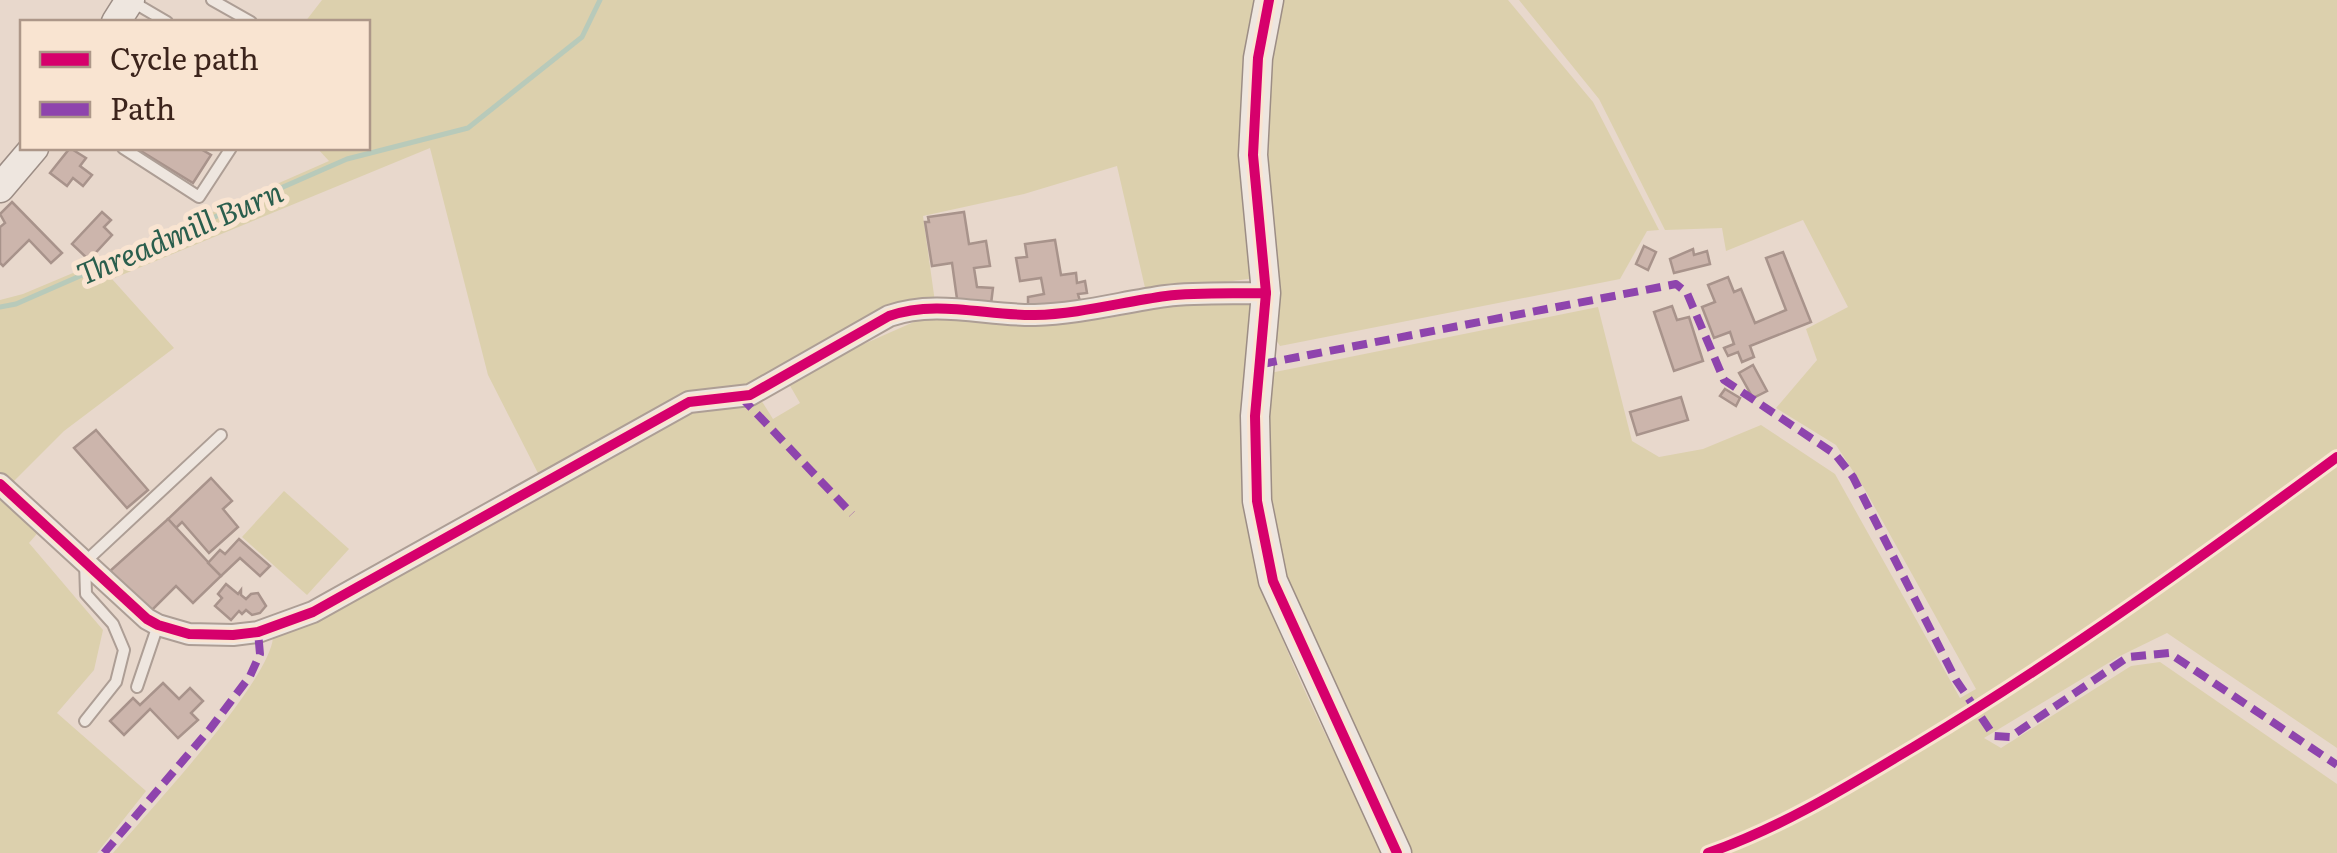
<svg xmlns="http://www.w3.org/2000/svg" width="2337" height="853" font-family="Literata,serif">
<rect width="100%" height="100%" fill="#e8d8cc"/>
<g fill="#dcd0ad">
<path d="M 322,0 L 1259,0 L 1256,278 L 1146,292 L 1117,166 L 1024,194 L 923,216 L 935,302 L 908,300 L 750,388 L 722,391 L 541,479 L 488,375 L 430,148 L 112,279 L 174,348 L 64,431 L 9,486 L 0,478 L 0,300 L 23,294 L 92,265 L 329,161 L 317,148 L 368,148 L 368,22 L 305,22 Z"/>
<path d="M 1283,0 L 1508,0 L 1593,102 L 1659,230 L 1647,231 L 1620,279 L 1280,346 L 1276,340 L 1280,279 L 1265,156 L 1271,67 Z"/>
<path d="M 1519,0 L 2337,0 L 2337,748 L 2167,633 L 2120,656 L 1984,738 L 2001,748 L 2131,666 L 2160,662 L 2337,784 L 2337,853 L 1407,853 L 1282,577 L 1263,468 L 1270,373 L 1598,307 L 1632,441 L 1659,457 L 1703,449 L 1761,425 L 1835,474 L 1960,698 L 1976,689 L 1864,488 L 1836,445 L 1776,408 L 1817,360 L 1806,329 L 1848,307 L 1803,220 L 1726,251 L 1722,228 L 1665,230 L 1599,99 Z"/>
<path d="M 1250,301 L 1255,309 C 1247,376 1234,447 1246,514 C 1267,634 1332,745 1385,853 L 113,853 C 148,812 268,684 273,638 L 322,614 L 664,422 L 711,404 L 738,407 L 761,400 L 773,419 L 800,403 L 789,384 L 830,359 L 916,321 L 940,317 L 1004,324 L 1105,319 L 1174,304 Z"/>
<path d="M 0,491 L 41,529 L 29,543 L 103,630 L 94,670 L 57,713 L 146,791 L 97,853 L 0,853 Z"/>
<path d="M 284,491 L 349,549 L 307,595 L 242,537 Z"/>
</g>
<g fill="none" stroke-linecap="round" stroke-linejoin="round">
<path stroke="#b8caba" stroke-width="5" d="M 0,307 L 16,304 L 347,159 L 468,128 L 582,37 L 600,0"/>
</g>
<g fill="#ccb5ac" stroke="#a8938b" stroke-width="2.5">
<path d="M 70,148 L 86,158 L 80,166 L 92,175 L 83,186 L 73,178 L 67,186 L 50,173 Z"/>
<path d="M 136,148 L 199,148 L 211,155 L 193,183 Z"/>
<path d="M 12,202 L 62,253 L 51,263 L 29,240 L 3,266 L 0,263 L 0,227 L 5,223 L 0,214 Z"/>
<path d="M 102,212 L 111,220 L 104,227 L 112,235 L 89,260 L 72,244 Z"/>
<path d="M 964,212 L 969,244 L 986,241 L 990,266 L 974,268 L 977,287 L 993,288 L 991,304 L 957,299 L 952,263 L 932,266 L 925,222 L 929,222 L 928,217 Z"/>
<path d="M 1055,240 L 1061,275 L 1076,273 L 1077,283 L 1085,281 L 1087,293 L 1078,294 L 1081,305 L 1028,310 L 1028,297 L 1044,294 L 1041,278 L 1020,281 L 1016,258 L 1027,257 L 1025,244 Z"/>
<path d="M 1644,246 L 1656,252 L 1648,270 L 1636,264 Z"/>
<path d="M 1693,249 L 1694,255 L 1707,251 L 1710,264 L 1674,273 L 1670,259 Z"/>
<path d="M 1783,252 L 1811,322 L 1750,346 L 1754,357 L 1742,362 L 1738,352 L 1728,356 L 1724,348 L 1734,344 L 1730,332 L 1714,338 L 1702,307 L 1715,302 L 1708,285 L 1728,277 L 1734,292 L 1741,289 L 1755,323 L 1786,310 L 1766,258 Z"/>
<path d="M 1672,306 L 1677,320 L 1689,317 L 1703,361 L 1674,371 L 1654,312 Z"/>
<path d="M 1753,365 L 1767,391 L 1753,398 L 1739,373 Z"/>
<path d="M 1725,389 L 1740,398 L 1736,406 L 1720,396 Z"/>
<path d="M 1681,397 L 1688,420 L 1637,435 L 1630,412 Z"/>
<path d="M 96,430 L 148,490 L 127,508 L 74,448 Z"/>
<path d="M 211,478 L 232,501 L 223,509 L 238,527 L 209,553 L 182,522 L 176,528 L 168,519 Z"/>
<path d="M 168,519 L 221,576 L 193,603 L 176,586 L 150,612 L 110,571 Z"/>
<path d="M 239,539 L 270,566 L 260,576 L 240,558 L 221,576 L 208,563 L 220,550 L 225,554 Z"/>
<path d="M 226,584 L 238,594 L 241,590 L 241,595 L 246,599 L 251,594 L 258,593 L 266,606 L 260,613 L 252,615 L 246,610 L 242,614 L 239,611 L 231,620 L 215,606 L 222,598 L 218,594 Z"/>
<path d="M 163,683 L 179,699 L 190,688 L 203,701 L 191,713 L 198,720 L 178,738 L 150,709 L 124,735 L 110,721 L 133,698 L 140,705 Z"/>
</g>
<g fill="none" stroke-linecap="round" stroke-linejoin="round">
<defs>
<g id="lane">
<path d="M 212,0 L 251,22"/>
<path d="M 131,1 L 167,22"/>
<path d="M 123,148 L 199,197 L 231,148"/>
<path d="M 137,687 L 158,625"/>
<path d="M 85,721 L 116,682 L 124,650 L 113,624 L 86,594 L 85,562 L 221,435"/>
</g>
<path id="street" d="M 0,484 L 147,619 L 158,625 L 189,634 L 233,635 L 258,632 L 313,612 L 689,402 L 750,395 L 889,316 C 936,299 987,316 1035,315 C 1079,314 1122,302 1166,296 C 1198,292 1233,294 1266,293"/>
<g id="secondary">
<path d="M 1269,0 L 1258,58 L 1253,155 L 1266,293 L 1255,416 L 1257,501 L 1273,581 L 1397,853"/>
<path d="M 116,22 L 130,0"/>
<path d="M 0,188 L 34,148"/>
</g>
</defs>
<use href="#lane" stroke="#ad9e95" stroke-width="14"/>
<use href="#street" stroke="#ad9e95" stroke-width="24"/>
<use href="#secondary" stroke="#9c8d85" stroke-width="31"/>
<use href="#lane" stroke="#eee6df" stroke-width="10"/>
<use href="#street" stroke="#eee6df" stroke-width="20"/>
<use href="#secondary" stroke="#eee6df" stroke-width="28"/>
<g stroke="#8e44ad" stroke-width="8" stroke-dasharray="15 8" stroke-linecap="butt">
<path d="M 1262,364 L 1676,284 L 1687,293 L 1724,380 L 1835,454 L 1853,477 L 1956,680 L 1994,736 L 2010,737 L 2128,657 L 2169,653 L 2337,765"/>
<path d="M 741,397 L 852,514"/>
<path d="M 104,853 L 210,729 L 250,676 L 260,654 L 258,632"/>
</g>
<defs>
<g id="cycleway">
<path d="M 1269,0 L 1258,58 L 1253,155 L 1266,293 L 1255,416 L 1257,501 L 1273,581 L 1397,853"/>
<path d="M 0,484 L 147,619 L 158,625 L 189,634 L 233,635 L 258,632 L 313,612 L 689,402 L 750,395 L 889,316 C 936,299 987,316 1035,315 C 1079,314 1122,302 1166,296 C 1198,292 1233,294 1266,293"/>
<path d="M 1708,853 C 1783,827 1850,785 1917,745 C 2063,657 2200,558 2337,457"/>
</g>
</defs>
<use href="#cycleway" stroke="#f9e4d1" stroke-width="16"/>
<use href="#cycleway" stroke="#d6006c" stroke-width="10"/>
</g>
<g text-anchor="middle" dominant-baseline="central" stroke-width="10" stroke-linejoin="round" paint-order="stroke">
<g font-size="30" font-style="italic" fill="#2a5e4d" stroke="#f9e4d1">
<text transform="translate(179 231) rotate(-23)">Threadmill Burn</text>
</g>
</g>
<rect x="20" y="20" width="350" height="130" fill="#f9e4d1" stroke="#ad9789" stroke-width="2.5"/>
<rect x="40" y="52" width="50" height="15" fill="#d6006c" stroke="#ad9789" stroke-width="2.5"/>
<text x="110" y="70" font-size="30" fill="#3c241c">Cycle path</text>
<rect x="40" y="102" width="50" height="15" fill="#8e44ad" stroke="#ad9789" stroke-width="2.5"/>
<text x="110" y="120" font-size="30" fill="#3c241c">Path</text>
</svg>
